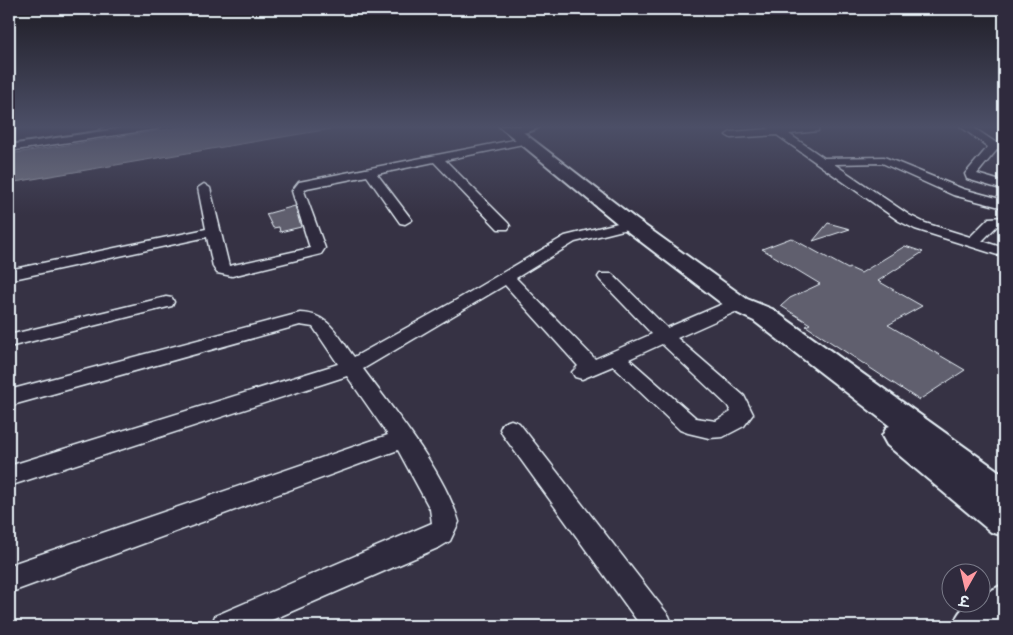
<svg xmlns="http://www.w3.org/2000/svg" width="1013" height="635" font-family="Mynerve,'Playpen Sans Deva',sans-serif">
<rect width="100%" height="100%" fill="#363244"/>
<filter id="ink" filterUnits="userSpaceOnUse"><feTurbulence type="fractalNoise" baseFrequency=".02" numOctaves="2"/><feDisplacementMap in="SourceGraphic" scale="10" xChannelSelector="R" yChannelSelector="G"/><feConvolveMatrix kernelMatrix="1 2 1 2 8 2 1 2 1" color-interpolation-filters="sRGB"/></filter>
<g filter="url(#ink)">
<path fill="#70717f" stroke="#a0a4af" d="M 189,126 L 348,126 L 9,183 L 9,154 Z"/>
<g fill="#605e6e" stroke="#e8f1f8">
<path d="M 295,206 L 301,227 L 280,232 L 279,227 L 273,228 L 266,214 Z"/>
<path d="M 828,223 L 850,229 L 813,241 Z"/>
<path d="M 791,238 L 848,269 L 850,268 L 861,273 L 905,246 L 923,252 L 878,281 L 922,306 L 888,325 L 965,370 L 919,400 L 806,326 L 810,324 L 781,306 L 790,298 L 820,284 L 762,249 Z"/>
</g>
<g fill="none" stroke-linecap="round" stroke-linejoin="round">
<defs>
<g id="minor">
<path d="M 137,126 L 161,126 L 156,129 L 9,151 L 9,145 Z"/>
<path d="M 766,126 L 777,126 L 781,128 L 818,127 L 818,131 L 789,134 L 824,158 L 884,157 L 963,189 L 1004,200 L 1004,208 L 953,195 L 882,163 L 834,164 L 909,215 L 925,223 L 970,237 L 989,218 L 1004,217 L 1004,225 L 998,225 L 982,241 L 1004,248 L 1004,257 L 915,229 L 899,221 L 777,135 L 731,138 L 726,135 L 731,132 L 769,129 Z"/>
<path d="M 960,126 L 971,126 L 998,144 L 1000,146 L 977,174 L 1004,182 L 1004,190 L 967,179 L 965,174 L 988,147 Z"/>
<path d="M 997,126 L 1004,126 L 1004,130 Z"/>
<path d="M 524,138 L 528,139 L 528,143 L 445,160 L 508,223 L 510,226 L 508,229 L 498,229 L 434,162 L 377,174 L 412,220 L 405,224 L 400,223 L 367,176 L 307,188 L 304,191 L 325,248 L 321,254 L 232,276 L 217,273 L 213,267 L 207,237 L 9,280 L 9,270 L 206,229 L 198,188 L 204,184 L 210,188 L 229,266 L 310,248 L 292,191 L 299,182 Z"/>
<path d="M 630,220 L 635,221 L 637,224 L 635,227 L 575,242 L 516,278 L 595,359 L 652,334 L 600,280 L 598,277 L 600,274 L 612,274 L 667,328 L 732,300 L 744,300 L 746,304 L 744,308 L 677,338 L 744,396 L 753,414 L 744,426 L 723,437 L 709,438 L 688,433 L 680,430 L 613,366 L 582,379 L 575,377 L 572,372 L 578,366 L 505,285 L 363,369 C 395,412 444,471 459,522 L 450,541 L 440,547 L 258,626 L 211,626 L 215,616 L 432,523 L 430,509 L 398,450 L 9,593 L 9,565 L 388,435 L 347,376 L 9,486 L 9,466 L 338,364 L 313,327 L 300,325 L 9,406 L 9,390 L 300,313 C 329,313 338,336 354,357 L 453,302 L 565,236 ZM 662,344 L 728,406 L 731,412 L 716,421 L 696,418 L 629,359 Z"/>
<path d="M 166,297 L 172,298 L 174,302 L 172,306 L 9,347 L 9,335 Z"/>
<path d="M 511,420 L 519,423 L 669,616 L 673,626 L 641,626 L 503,435 L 500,429 L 503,423 Z"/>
</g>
<g id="tertiary">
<path d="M 71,126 L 103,126 L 96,130 L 9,143 L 9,135 Z"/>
<path d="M 505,126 L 540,126 C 533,133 510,136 503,129 Z"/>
</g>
<g id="secondary">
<path d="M 499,126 L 515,126 L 637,220 L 747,299 L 772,309 L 1004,475 L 1004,536 L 991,532 L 887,445 L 882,436 L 887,427 L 890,426 L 754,321 L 729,309 L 623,228 Z"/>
<path d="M 1004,584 L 1004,626 L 953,626 C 958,612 965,602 980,602 L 980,596 Z"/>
</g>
<path id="trunk" d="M 26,126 L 68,126 L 60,131 L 9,138 L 9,128 Z"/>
</defs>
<use href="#minor" stroke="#e8f1f8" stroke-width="3"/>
<use href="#tertiary" stroke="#e8f1f8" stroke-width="4"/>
<use href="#secondary" stroke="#e8f1f8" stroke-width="4"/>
<use href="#trunk" stroke="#e8f1f8" stroke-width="3"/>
<use href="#minor" fill="#2f2a3d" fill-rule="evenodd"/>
<use href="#tertiary" fill="#2f2a3d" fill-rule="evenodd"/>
<use href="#secondary" fill="#2f2a3d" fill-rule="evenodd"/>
<use href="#trunk" fill="#2f2a3d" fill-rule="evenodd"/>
</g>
</g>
<linearGradient id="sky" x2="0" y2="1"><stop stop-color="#1e1c25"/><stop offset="0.59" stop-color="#4c4f67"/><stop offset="1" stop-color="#4c4f67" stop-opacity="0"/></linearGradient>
<rect width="1013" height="215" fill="url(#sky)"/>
<rect width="1013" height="635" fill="none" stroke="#2f2a3d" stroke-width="30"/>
<rect x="15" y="15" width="983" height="605" fill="none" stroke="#e8f1f8" stroke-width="2" filter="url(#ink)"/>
<g transform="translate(966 588) rotate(188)"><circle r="24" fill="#2f2a3d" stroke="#797a88"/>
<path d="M0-4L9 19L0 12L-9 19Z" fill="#ff9aa2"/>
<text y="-8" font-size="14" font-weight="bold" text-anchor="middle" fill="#e8f1f8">उ</text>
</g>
</svg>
